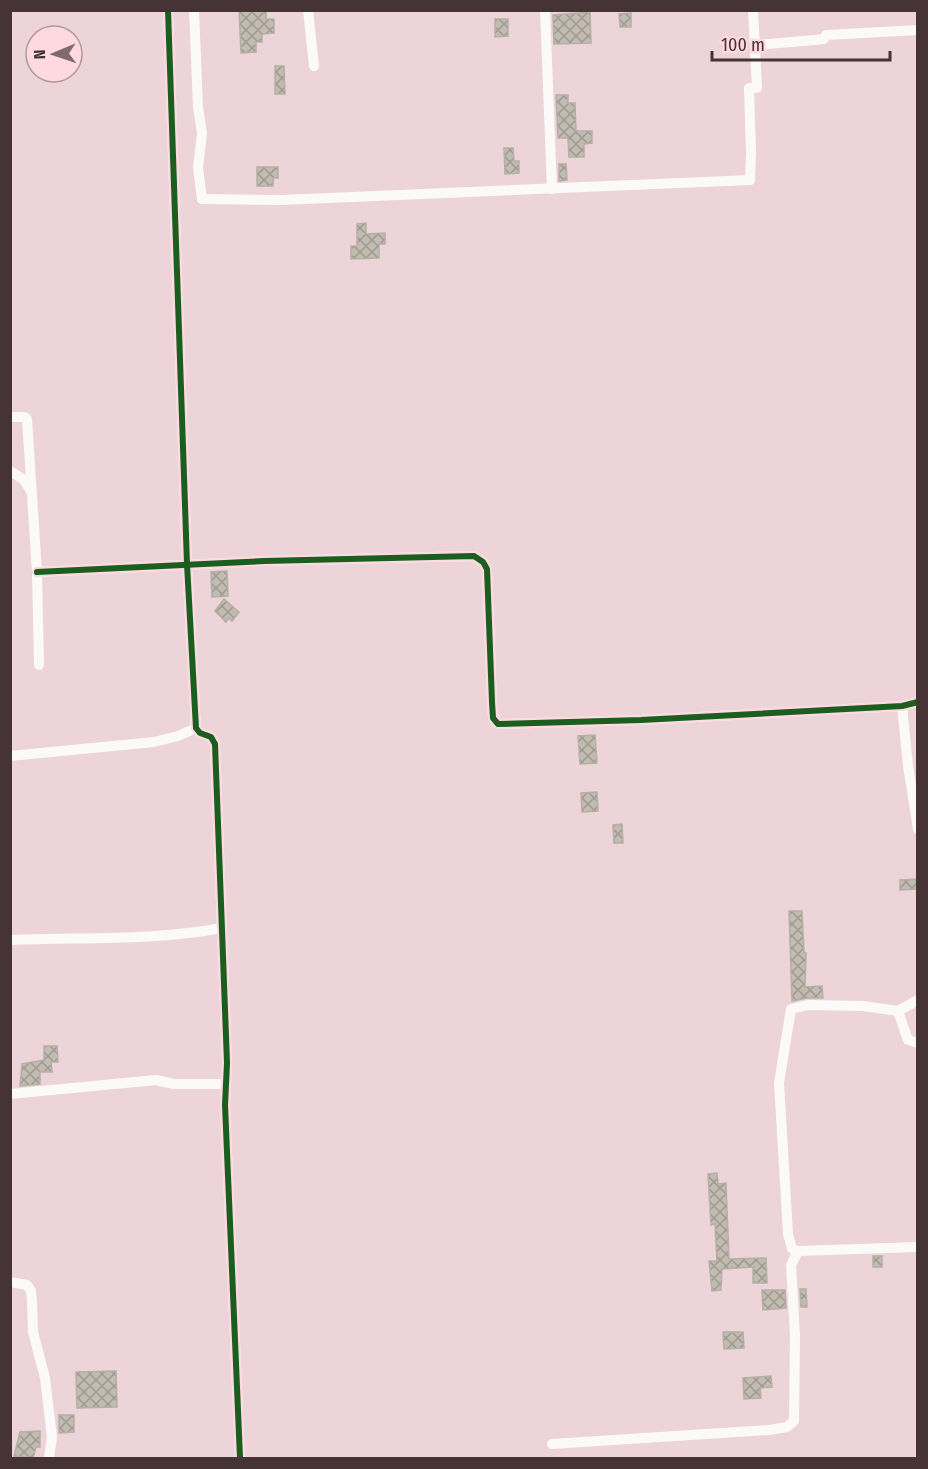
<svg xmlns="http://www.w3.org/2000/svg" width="928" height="1469" font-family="'Fira Sans Condensed',sans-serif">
<defs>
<pattern id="building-cross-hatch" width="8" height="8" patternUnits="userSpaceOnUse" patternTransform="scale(1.5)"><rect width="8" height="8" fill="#c1bcb0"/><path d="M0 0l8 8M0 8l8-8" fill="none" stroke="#9f9990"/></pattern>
</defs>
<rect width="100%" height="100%" fill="#ecd4d8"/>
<g fill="url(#building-cross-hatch)" stroke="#b6afa9" stroke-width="1.5">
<path d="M 239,10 L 266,12 L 266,19 L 274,19 L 274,33 L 262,34 L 262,42 L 256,42 L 256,52 L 241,53 Z"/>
<path d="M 590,12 L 591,43 L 554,44 L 553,15 Z"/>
<path d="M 631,13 L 631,27 L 620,27 L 619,14 Z"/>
<path d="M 495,19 L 508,19 L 508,36 L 495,37 Z"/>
<path d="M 275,66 L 284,66 L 285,94 L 275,94 Z"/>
<path d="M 556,95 L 568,95 L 568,103 L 575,103 L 576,131 L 592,131 L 592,143 L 584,144 L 584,157 L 569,157 L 568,138 L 558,138 Z"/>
<path d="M 504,148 L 513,148 L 514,161 L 519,161 L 519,173 L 505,174 Z"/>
<path d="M 559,164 L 566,164 L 567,180 L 559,181 Z"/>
<path d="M 257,167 L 278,167 L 278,178 L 273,178 L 273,186 L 257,186 Z"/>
<path d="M 366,223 L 366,234 L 385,233 L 385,244 L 379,244 L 379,258 L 351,259 L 351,246 L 357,246 L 357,224 Z"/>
<path d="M 227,571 L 228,596 L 212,597 L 211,572 Z"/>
<path d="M 224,599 L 239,612 L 232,621 L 229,618 L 226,622 L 215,611 Z"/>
<path d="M 595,735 L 597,763 L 580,764 L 578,736 Z"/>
<path d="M 597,792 L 598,811 L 582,812 L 581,793 Z"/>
<path d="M 622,824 L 623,843 L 614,843 L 613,825 Z"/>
<path d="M 918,879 L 918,889 L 900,890 L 900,880 Z"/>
<path d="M 789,911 L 802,911 L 804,953 L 806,953 L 805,987 L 822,986 L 823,998 L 807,998 L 792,1001 Z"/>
<path d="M 44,1046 L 57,1046 L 58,1062 L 51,1062 L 52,1072 L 40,1072 L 40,1084 L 20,1086 L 22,1064 L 44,1060 Z"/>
<path d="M 717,1173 L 718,1184 L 726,1183 L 729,1259 L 766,1258 L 767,1283 L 753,1283 L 753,1267 L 722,1269 L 721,1290 L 712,1291 L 709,1261 L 717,1261 L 715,1224 L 711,1225 L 708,1174 Z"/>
<rect x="873" y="1256" width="9" height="11"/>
<path d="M 800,1289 L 806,1289 L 807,1307 L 801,1307 Z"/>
<path d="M 762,1290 L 785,1290 L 786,1308 L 763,1310 Z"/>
<path d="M 723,1332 L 743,1332 L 744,1348 L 724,1349 Z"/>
<path d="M 116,1371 L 117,1407 L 77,1408 L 76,1372 Z"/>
<path d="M 771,1376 L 772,1387 L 760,1388 L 761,1398 L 744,1399 L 743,1378 Z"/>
<path d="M 59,1415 L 74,1415 L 74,1432 L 59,1433 Z"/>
<path d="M 40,1431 L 40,1447 L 36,1447 L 33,1458 L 14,1456 L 20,1432 Z"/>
</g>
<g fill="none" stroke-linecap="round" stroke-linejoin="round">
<g stroke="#fcf9f9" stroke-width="10">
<path d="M 168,10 L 187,564 L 196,728 L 200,733 L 211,737 L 215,744 L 227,1063 L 225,1105 L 240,1458"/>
<path d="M 194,10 L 198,107 L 202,133 L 198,168 L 202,199 L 281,200 L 750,180 L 751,153 L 749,88 L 757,88 L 753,10"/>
<path d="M 308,10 L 314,66"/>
<path d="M 545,10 L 552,189"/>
<path d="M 755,45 L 815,40 L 824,39 L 826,35 L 918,30"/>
<path d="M 10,417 L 24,417 L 27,419 L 37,572 L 39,665"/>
<path d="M 10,471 L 23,479 L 31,491"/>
<path d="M 37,572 L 264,561 L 474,556 L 483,562 L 487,569 L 492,702 L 493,718 L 498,724 L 641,720 L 902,706 L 918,702"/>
<path d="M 902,706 L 908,766 L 918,829"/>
<path d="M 10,756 L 154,742 L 178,736 L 196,728"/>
<path d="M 10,940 C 81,937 153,941 222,928"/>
<path d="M 918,1000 L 898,1011 L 863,1006 L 808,1005 L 791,1009 L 779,1083 L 788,1234 L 792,1249 L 798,1251 L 918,1247"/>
<path d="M 898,1011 L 908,1040 L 918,1043"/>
<path d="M 10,1094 L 156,1080 L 174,1084 L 226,1084"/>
<path d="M 10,1282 L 27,1285 L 31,1291 L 32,1300 L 33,1332 L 45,1378 L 52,1437 L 49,1458"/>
<path d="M 552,1444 L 769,1430 L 787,1427 L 794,1421 L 795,1336 L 791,1265 L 798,1251"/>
</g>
<defs>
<g id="cycleway">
<path d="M 168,10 L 187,564 L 196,728 L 200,733 L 211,737 L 215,744 L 227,1063 L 225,1105 L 240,1458"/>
<path d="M 37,572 L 264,561 L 474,556 L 483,562 L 487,569 L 492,702 L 493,718 L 498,724 L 641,720 L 902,706 L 918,702"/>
</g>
</defs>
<use href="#cycleway" stroke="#fed9df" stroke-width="10"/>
<use href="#cycleway" stroke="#1b5e20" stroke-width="6"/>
</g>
<rect width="928" height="1469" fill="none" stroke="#453336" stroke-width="24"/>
<g transform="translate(54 54) rotate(268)"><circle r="28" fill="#fed9df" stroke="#b4979b" stroke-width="1.5"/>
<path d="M0-4.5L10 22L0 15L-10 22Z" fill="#7f6b6f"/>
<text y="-9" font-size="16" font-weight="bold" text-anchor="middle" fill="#453336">N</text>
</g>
<path d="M712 51v9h178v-9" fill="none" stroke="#453336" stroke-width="3"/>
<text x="721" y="51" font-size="18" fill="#453336" stroke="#fed9df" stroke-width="4.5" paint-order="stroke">100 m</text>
</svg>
